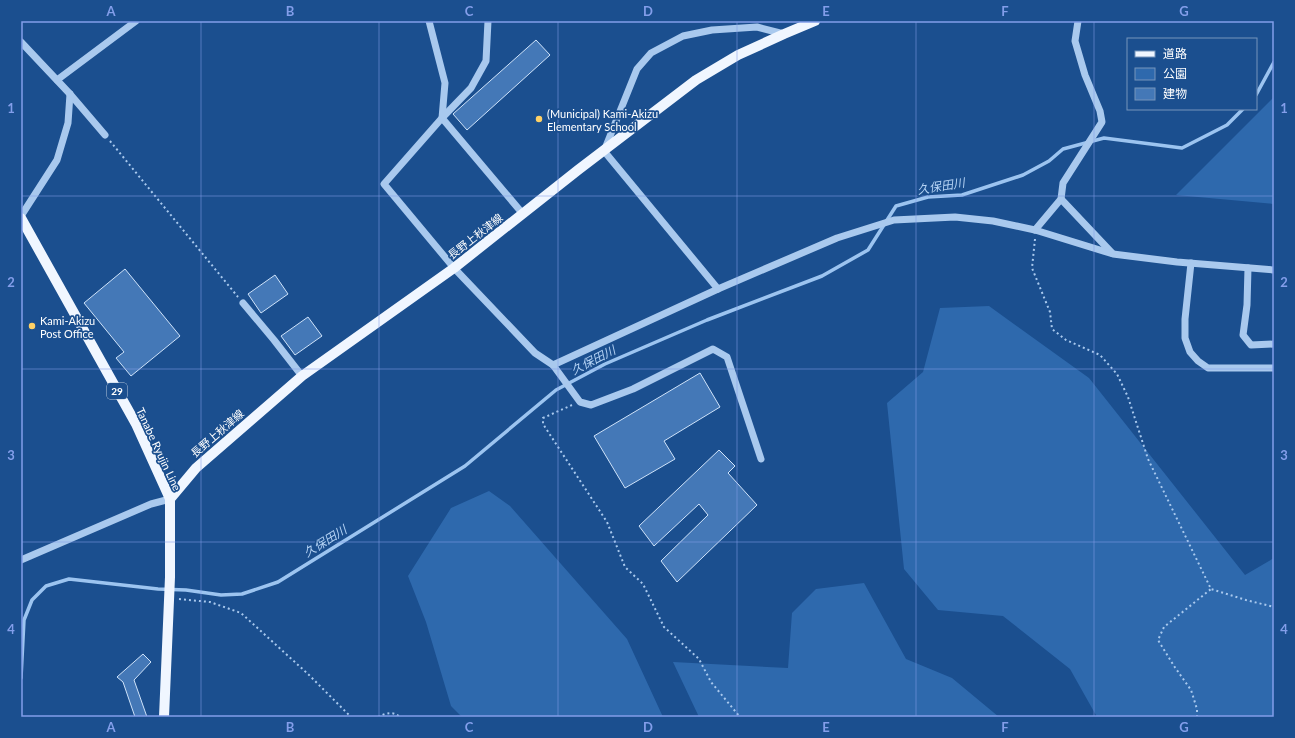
<svg xmlns="http://www.w3.org/2000/svg" width="1295" height="738" font-family="Lato,'Noto Sans JP',sans-serif">
<rect width="100%" height="100%" fill="#1b4f8f"/>
<g fill="#2e69ad">
<path d="M 1274,97 L 1274,204 L 1176,195 Z"/>
<path d="M 989,306 L 1089,378 L 1245,575 L 1274,558 L 1274,717 L 1097,717 L 1070,669 L 1003,616 L 938,610 L 904,569 L 887,403 L 923,372 L 940,308 Z"/>
<path d="M 489,491 L 510,506 L 627,639 L 663,717 L 462,717 L 451,706 L 426,622 L 408,576 L 451,508 Z"/>
<path d="M 864,583 L 906,659 L 952,678 L 999,717 L 699,717 L 673,662 L 788,668 L 792,613 L 816,589 Z"/>
</g>
<g fill="none" stroke-linecap="round" stroke-linejoin="round">
<g stroke="#9cc4f0" stroke-width="3.5">
<path d="M 1256,95 L 1274,62"/>
<path d="M 21,678 L 24,620 L 32,600 L 46,586 L 69,579 L 158,589 L 186,590 L 221,595 L 242,594 L 278,582 L 465,466 L 556,390 L 605,364 L 707,320 L 822,276 L 868,250 L 896,206 L 928,197 L 962,195 L 1023,175 L 1049,161 L 1063,149 L 1104,138 L 1182,148 L 1227,125 L 1243,109"/>
</g>
</g>
<g fill="#4478b7" stroke="#cfe3fa">
<path d="M 536,40 L 550,55 L 467,130 L 453,114 Z"/>
<path d="M 125,269 L 180,336 L 131,376 L 116,358 L 124,352 L 84,303 Z"/>
<path d="M 275,275 L 288,294 L 261,313 L 248,294 Z"/>
<path d="M 308,317 L 322,336 L 295,355 L 281,336 Z"/>
<path d="M 700,373 L 720,407 L 664,441 L 675,459 L 625,488 L 594,436 Z"/>
<path d="M 719,450 L 735,466 L 728,473 L 757,505 L 677,582 L 661,561 L 708,515 L 699,504 L 654,546 L 639,526 Z"/>
<path d="M 143,654 L 151,662 L 134,680 L 147,717 L 135,717 L 123,682 L 117,677 Z"/>
</g>
<g fill="none" stroke-linecap="round" stroke-linejoin="round">
<g stroke="#a9c9ee" stroke-width="2" stroke-dasharray="2 3" stroke-linecap="butt">
<path d="M 110,141 L 238,297"/>
<path d="M 1035,239 L 1032,268 L 1050,312 L 1052,329 L 1066,340 L 1100,355 L 1117,374 L 1128,397 L 1148,459 L 1211,589 L 1246,600 L 1274,607"/>
<path d="M 572,405 L 543,418 L 543,424 L 607,522 L 625,567 L 643,584 L 664,627 L 699,659 L 711,682 L 740,717"/>
<path d="M 179,599 L 210,602 L 241,613 L 308,674 L 351,717"/>
<path d="M 378,717 C 386,713 393,711 400,717"/>
<path d="M 1197,717 L 1197,709 L 1191,690 L 1174,666 L 1158,640 L 1164,627 L 1211,589"/>
</g>
<g stroke="#a9c9ee" stroke-width="7">
<path d="M 429,21 L 445,83 L 442,118 L 523,214"/>
<path d="M 488,21 L 486,61 L 471,88 L 442,118 L 384,184 L 454,268 L 535,353 L 553,365 L 580,402 L 591,405 L 633,389 L 713,349 L 727,357 L 761,459"/>
<path d="M 21,42 L 70,94 L 105,135"/>
<path d="M 57,80 L 136,21"/>
<path d="M 1061,199 L 1112,253"/>
<path d="M 21,216 L 57,160 L 68,123 L 70,94"/>
<path d="M 1035,230 L 1061,199 L 1063,183 L 1102,122 L 1100,111 L 1085,75 L 1075,41 L 1078,21"/>
<path d="M 1191,263 L 1185,319 L 1185,338 L 1190,352 L 1198,361 L 1208,368 L 1274,368"/>
<path d="M 1248,268 L 1247,305 L 1243,335 L 1251,345 L 1274,344"/>
<path d="M 718,289 L 604,151 L 637,69 L 651,53 L 683,36 L 712,30 L 757,27 L 784,34"/>
<path d="M 243,303 L 274,340 L 302,376"/>
<path d="M 553,365 L 718,289 L 837,238 L 894,220 L 955,217 L 993,221 L 1035,230 L 1113,254 L 1177,262 L 1274,270"/>
<path d="M 21,560 L 151,504 L 170,499"/>
</g>
<g stroke="#f0f6ff" stroke-width="10">
<path d="M 21,218 L 136,424 L 170,499 L 170,577 L 164,717"/>
<path d="M 170,499 L 196,468 L 302,376 L 454,268 L 578,170 L 696,80 L 738,55 L 784,34 L 815,21"/>
</g>
</g>
<path fill="none" stroke="#839eea" stroke-width="1" stroke-opacity="0.55" d="M 201,21 L 201,717M 379,21 L 379,717M 558,21 L 558,717M 737,21 L 737,717M 916,21 L 916,717M 1094,21 L 1094,717M 21,196 L 1274,196M 21,369 L 1274,369M 21,542 L 1274,542"/>
<g fill="#ffd166" stroke="#1b4f8f" stroke-width="1.5">
<circle cx="539" cy="119" r="4"/>
<circle cx="32" cy="326" r="4"/>
</g>
<g text-anchor="middle" dominant-baseline="central" stroke-width="3.5" stroke-linejoin="round" paint-order="stroke">
<rect fill="#1b4f8f" stroke="#bbcadd" stroke-width="1" x="107" y="383" width="20" height="16" rx="3"/>
<g font-size="10" font-weight="bold" fill="#fff">
<text x="117" y="391">29</text>
</g>
<g font-size="11" fill="#fff" stroke="#1b4f8f" text-anchor="start">
<text x="547" y="113">(Municipal) Kami-Akizu<tspan x="547" dy="13">Elementary School</tspan></text>
<text x="40" y="320">Kami-Akizu<tspan x="40" dy="13">Post Office</tspan></text>
</g>
<g font-size="11" fill="#fff" stroke="#1b4f8f">
<text transform="translate(475 236) rotate(-38)">長野上秋津線</text>
<text transform="translate(217 433) rotate(-41)">長野上秋津線</text>
<text transform="translate(159 449) rotate(65)">Tanabe Ryujin Line</text>
</g>
<g font-size="12" font-style="italic" fill="#b5d3f5" stroke="#1b4f8f">
<text transform="translate(941 186) rotate(-9)">久保田川</text>
<text transform="translate(593 360) rotate(-27)">久保田川</text>
<text transform="translate(325 541) rotate(-32)">久保田川</text>
</g>
</g>
<rect width="1295" height="738" fill="none" stroke="#1b4f8f" stroke-width="44"/>
<rect x="1127" y="38" width="130" height="72" fill="#1b4f8f" stroke="#7695bc"/>
<rect x="1135" y="51" width="20" height="6" fill="#f0f6ff" stroke="#7695bc"/>
<text x="1163" y="58" font-size="12" fill="#ffffff">道路</text>
<rect x="1135" y="68" width="20" height="12" fill="#2e69ad" stroke="#7695bc"/>
<text x="1163" y="78" font-size="12" fill="#ffffff">公園</text>
<rect x="1135" y="88" width="20" height="12" fill="#4478b7" stroke="#7695bc"/>
<text x="1163" y="98" font-size="12" fill="#ffffff">建物</text>
<rect x="22" y="22" width="1251" height="694" fill="none" stroke="#839eea" stroke-width="1.5"/>
<g font-size="13" text-anchor="middle" font-weight="bold" fill="#839eea">
<text x="111" y="16">A</text>
<text x="290" y="16">B</text>
<text x="469" y="16">C</text>
<text x="648" y="16">D</text>
<text x="826" y="16">E</text>
<text x="1005" y="16">F</text>
<text x="1184" y="16">G</text>
<text x="11" y="113">1</text>
<text x="1284" y="113">1</text>
<text x="11" y="287">2</text>
<text x="1284" y="287">2</text>
<text x="11" y="460">3</text>
<text x="1284" y="460">3</text>
<text x="11" y="634">4</text>
<text x="1284" y="634">4</text>
<text x="111" y="732">A</text>
<text x="290" y="732">B</text>
<text x="469" y="732">C</text>
<text x="648" y="732">D</text>
<text x="826" y="732">E</text>
<text x="1005" y="732">F</text>
<text x="1184" y="732">G</text>
</g>
</svg>
